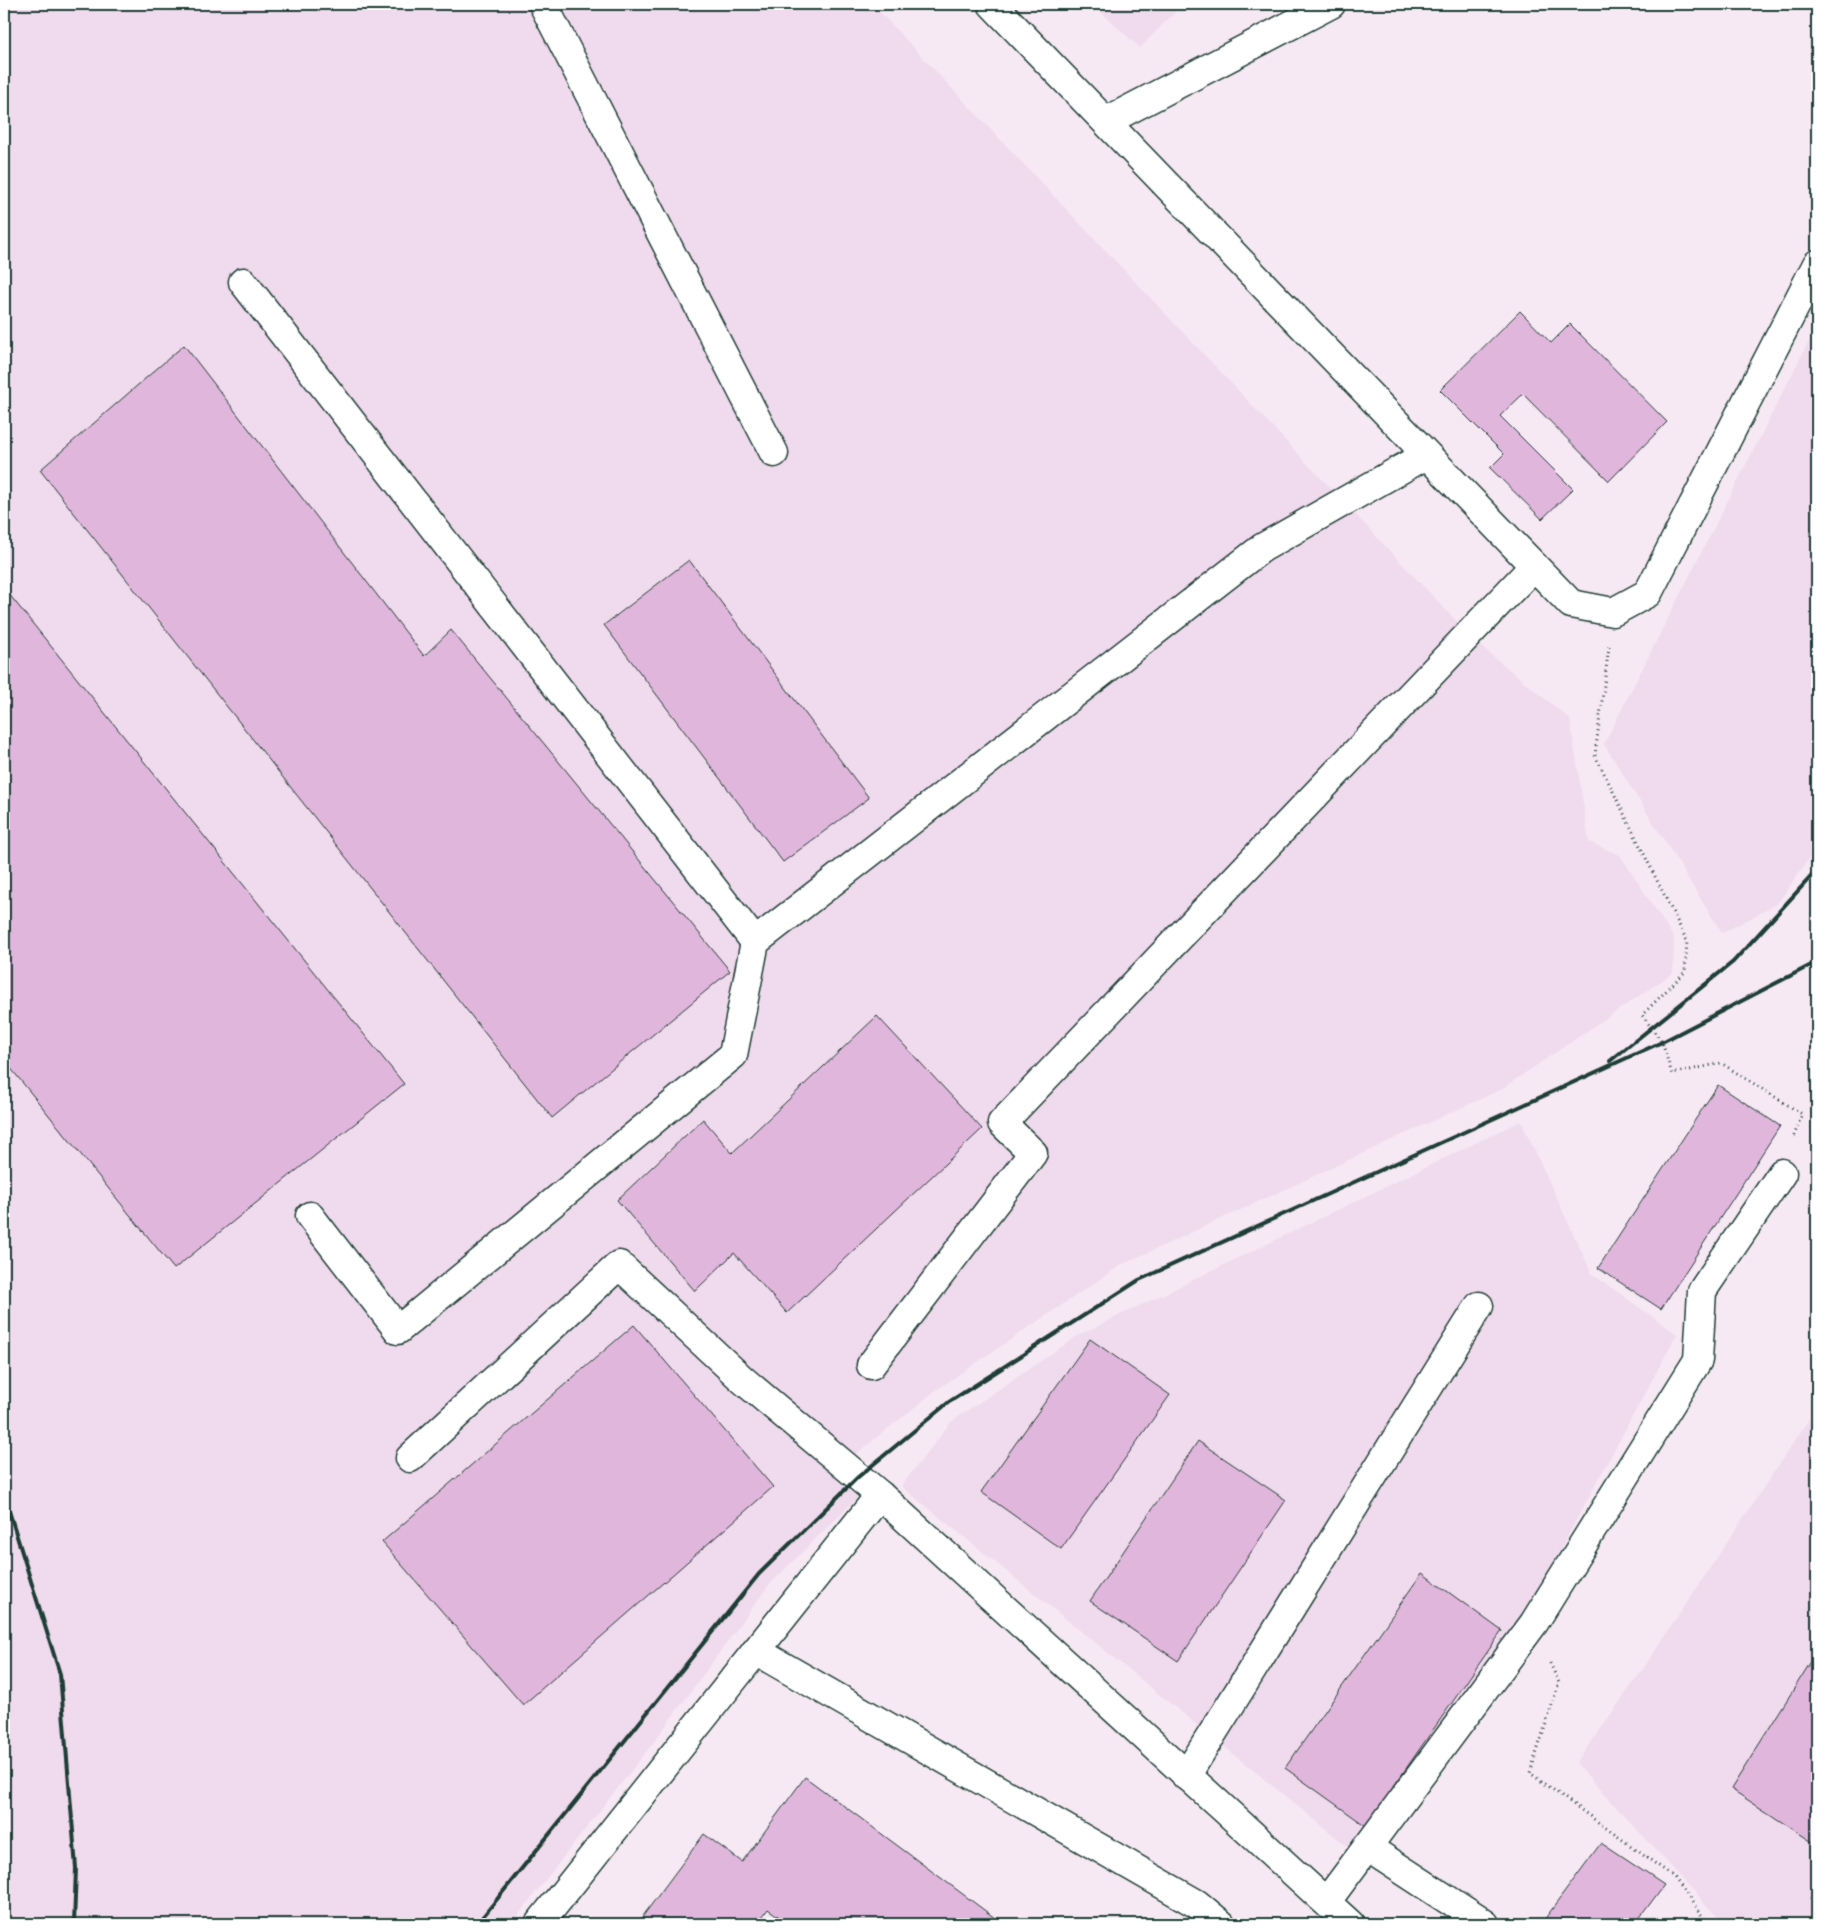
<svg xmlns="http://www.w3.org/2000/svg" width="1821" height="1928" font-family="Caveat,sans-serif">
<rect width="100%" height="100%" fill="#f6e9f4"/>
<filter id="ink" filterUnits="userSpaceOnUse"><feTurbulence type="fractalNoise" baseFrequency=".02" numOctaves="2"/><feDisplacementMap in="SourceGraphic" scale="10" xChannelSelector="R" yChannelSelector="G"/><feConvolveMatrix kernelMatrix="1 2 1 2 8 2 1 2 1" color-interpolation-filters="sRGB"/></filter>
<g filter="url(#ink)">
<g fill="#f0daed">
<path d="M 4,4 L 872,4 L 1479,645 L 1570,719 L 1589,842 L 1620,855 L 1674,938 L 1673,973 L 1500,1090 L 1121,1265 L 936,1390 L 845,1463 L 870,1485 L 769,1585 L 656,1739 L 511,1924 L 4,1924 Z"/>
<path d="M 1092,4 L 1183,4 L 1140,48 Z"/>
<path d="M 1817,325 L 1817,847 L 1777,904 L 1722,933 L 1604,744 Z"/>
<path d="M 1521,1121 L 1592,1274 L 1677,1334 L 1527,1611 L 1352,1850 L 901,1486 L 952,1421 L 1079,1335 Z"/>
<path d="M 1817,1407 L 1817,1924 L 1724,1924 L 1576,1763 L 1639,1675 Z"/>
</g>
<g fill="#e1b6dc" stroke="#1f3d34">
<path d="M 1520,311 L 1551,343 L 1570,324 L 1667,422 L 1609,481 L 1523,394 L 1500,416 L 1573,489 L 1542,519 L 1490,468 L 1504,454 L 1440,390 Z"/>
<path d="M 184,345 L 424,656 L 451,630 L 730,971 L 552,1118 L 40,470 Z"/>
<path d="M 689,560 L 869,798 L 783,862 L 604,625 Z"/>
<path d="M 4,588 L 404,1084 L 174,1269 L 4,1060 Z"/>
<path d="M 877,1016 L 982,1129 L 787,1313 L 734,1253 L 695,1291 L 617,1200 L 703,1119 L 732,1153 Z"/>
<path d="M 1718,1085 L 1780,1126 L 1661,1309 L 1598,1268 Z"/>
<path d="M 634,1325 L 773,1487 L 523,1705 L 382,1542 Z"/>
<path d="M 1090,1339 L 1170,1395 L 1061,1549 L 981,1492 Z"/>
<path d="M 1198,1441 L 1286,1500 L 1178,1661 L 1090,1601 Z"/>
<path d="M 1422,1573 L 1502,1631 L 1366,1826 L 1285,1768 Z"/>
<path d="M 1817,1652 L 1817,1845 L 1731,1789 Z"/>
<path d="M 805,1777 L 1003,1924 L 789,1924 L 768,1909 L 757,1924 L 637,1924 L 704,1834 L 742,1862 Z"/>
<path d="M 1601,1843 L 1664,1885 L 1635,1924 L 1541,1924 Z"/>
<path d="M 1817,1882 L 1817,1904 L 1810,1898 Z"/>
</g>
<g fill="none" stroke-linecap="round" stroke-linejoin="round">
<defs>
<g id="minor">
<path d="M 543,4 L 774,453"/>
<path d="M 992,4 L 1571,604 L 1613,612 L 1648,593 L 1817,264"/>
<path d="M 1107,121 L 1331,4"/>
<path d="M 243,282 L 755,942"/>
<path d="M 310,1216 L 398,1330 L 733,1055 L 755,942 L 1262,548 L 1426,455"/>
<path d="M 871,1365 L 1033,1153 L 1002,1123 L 1534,566"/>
<path d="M 410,1458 L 619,1265 L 743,1380 L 880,1495 L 1350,1924"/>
<path d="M 756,1651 L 1197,1904 L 1221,1924"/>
<path d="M 1186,1776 L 1479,1306"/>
<path d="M 1367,1847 L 1485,1924"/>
<path d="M 1327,1901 L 1534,1623 L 1698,1360 L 1702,1291 L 1782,1173"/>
<path d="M 539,1924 L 880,1495"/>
</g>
</defs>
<use href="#minor" stroke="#1f3d34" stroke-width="31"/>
<g stroke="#1f3d34" stroke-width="3" stroke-dasharray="1 4" stroke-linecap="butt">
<path d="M 1609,646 L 1595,755 L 1687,941 L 1685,972 L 1642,1015 L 1662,1042 L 1672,1074 L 1721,1063 L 1802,1114 L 1793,1139"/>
<path d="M 1550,1663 L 1559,1683 L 1530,1773 L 1674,1877 L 1708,1924"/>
</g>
<use href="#minor" stroke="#fff" stroke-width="28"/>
<g stroke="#1f3d34" stroke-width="4">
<path d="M 1610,1061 L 1733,962 L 1817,870"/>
<path d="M 4,1495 L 60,1674 L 76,1868 L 74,1924"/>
<path d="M 477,1924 L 759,1574 L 858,1477 L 949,1402 L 1139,1280 L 1662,1042 L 1817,962"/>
</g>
</g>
</g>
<rect width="1821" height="1928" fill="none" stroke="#fff" stroke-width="20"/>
<rect x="10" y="10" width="1801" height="1908" fill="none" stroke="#1f3d34" stroke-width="2" filter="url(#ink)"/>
</svg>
